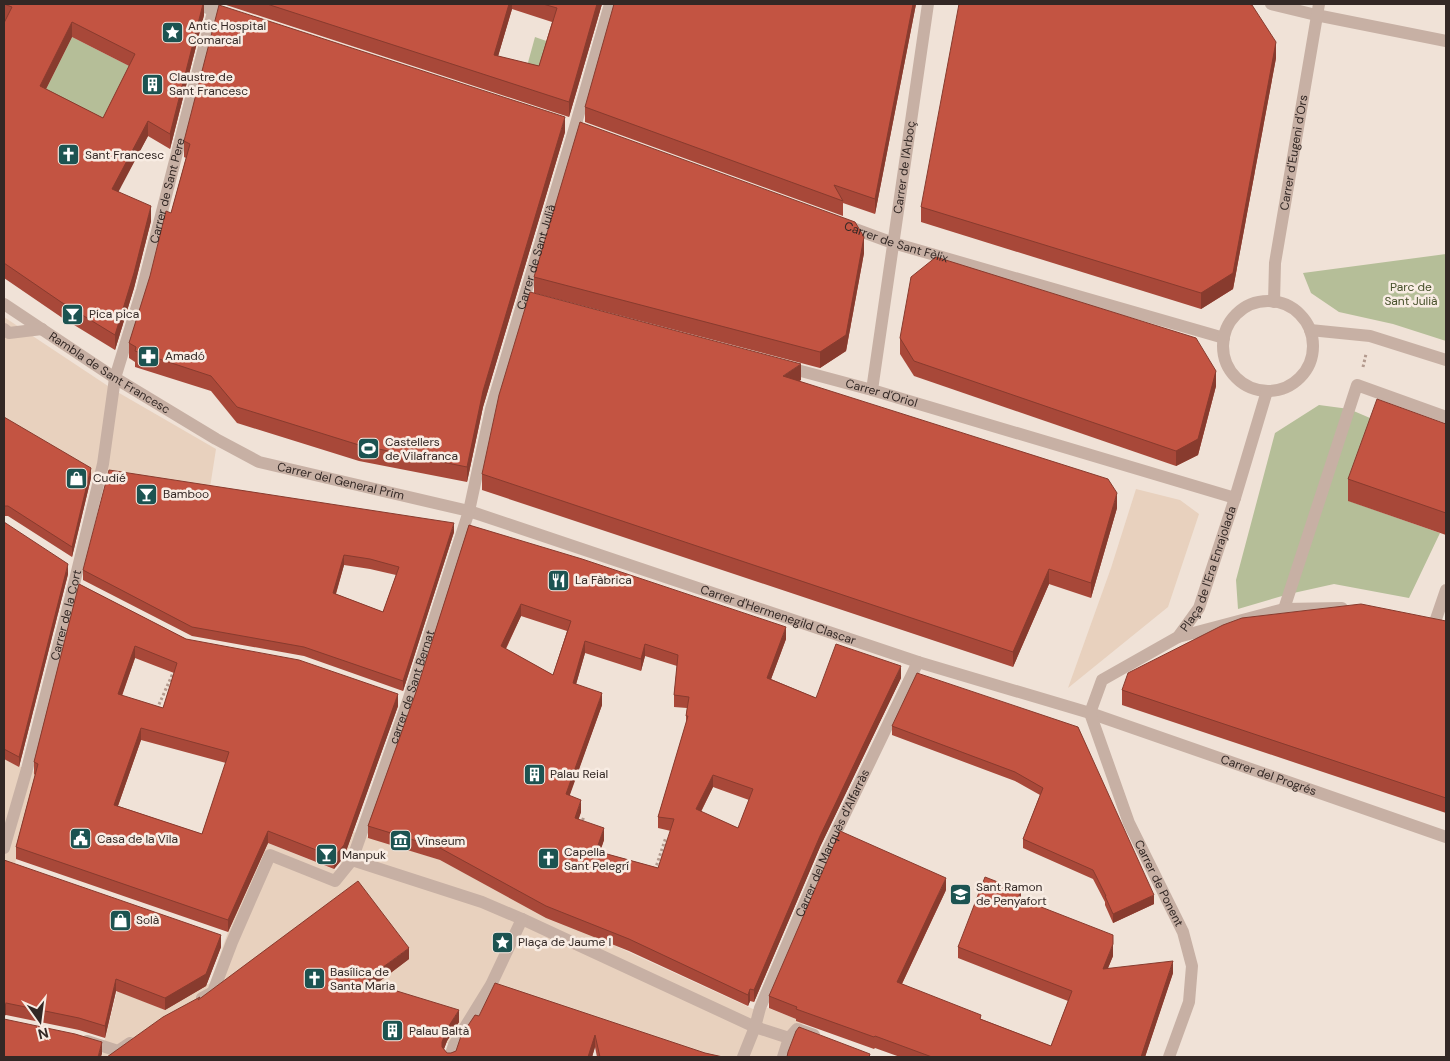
<svg xmlns="http://www.w3.org/2000/svg" width="1450" height="1061" font-family="'DM Sans',sans-serif">
<rect width="100%" height="100%" fill="#f0e2d7"/>
<g fill="#b5be98">
<path d="M 72,37 L 135,69 L 103,133 L 40,101 Z"/>
<path d="M 535,37 L 552,43 L 547,64 L 518,99 Z"/>
<path d="M 1446,254 L 1446,341 L 1393,324 L 1339,312 L 1311,293 L 1303,273 Z"/>
<path d="M 1319,405 L 1349,409 L 1377,421 L 1349,501 L 1440,533 L 1409,598 L 1334,584 L 1289,594 L 1238,609 L 1236,580 L 1275,433 Z"/>
</g>
<g fill="#e8d1be">
<path d="M 4,317 L 114,390 L 216,449 L 209,494 L 98,478 L 84,474 L 4,427 Z"/>
<path d="M 1136,489 L 1180,500 L 1199,514 L 1168,607 L 1068,688 L 1111,568 Z"/>
<path d="M 4,759 L 18,766 L 38,773 L 11,879 L 4,878 Z"/>
<path d="M 353,832 L 440,860 L 515,900 L 753,1009 L 768,1008 L 804,1022 L 797,1029 L 789,1057 L 689,1057 L 496,994 L 454,1045 L 446,1043 L 371,988 L 408,959 L 141,1057 L 102,1057 L 104,1043 L 117,991 L 163,1009 L 210,983 L 228,932 L 268,843 L 338,871 Z"/>
</g>
<g fill="none" stroke-linecap="round" stroke-linejoin="round">
<g stroke="#b39a8e" stroke-width="3" stroke-dasharray="2.5 2.5" stroke-linecap="butt">
<path d="M 1363,367 L 1366,354"/>
<path d="M 157,709 L 173,673"/>
<path d="M 581,825 L 584,816"/>
<path d="M 655,870 L 666,837"/>
</g>
<g stroke="#c7b0a4" stroke-width="12">
<path d="M 195,4 L 233,16"/>
<path d="M 1271,4 L 1316,15 L 1446,41"/>
<path id="s1" d="M 844,225 L 893,243 L 1224,338"/>
<circle cx="1268" cy="346" r="45"/>
<path id="s2" d="M 1274,302 L 1275,263 L 1319,4"/>
<path id="s3" d="M 4,304 L 115,378 L 216,439 L 259,462 L 469,511 L 918,662 L 1090,713 L 1446,837"/>
<path d="M 4,329 L 9,333 L 42,329"/>
<path d="M 1310,330 L 1370,336 L 1446,360"/>
<path id="s4" d="M 786,367 L 872,390 L 1235,498"/>
<path id="s5" d="M 872,390 L 928,4"/>
<path d="M 1284,609 L 1357,385 L 1446,417"/>
<path d="M 1435,622 L 1446,590"/>
<path d="M 1178,637 L 1284,609 L 1342,608"/>
<path id="s6" d="M 1090,713 L 1102,680 L 1178,637 L 1199,608 L 1235,498 L 1267,391"/>
<path id="s7" d="M 1090,713 L 1129,823 L 1183,932 L 1192,966 L 1189,1002 L 1169,1057"/>
<path id="s8" d="M 4,848 L 27,769 L 74,584 L 103,464 L 115,378 L 142,290 L 215,4"/>
<path d="M 352,860 L 482,902 L 522,919 L 755,1027 L 789,1038 L 797,1029 L 814,1035"/>
<path id="s9" d="M 202,998 L 213,992 L 232,942 L 270,855 L 335,881 L 352,860 L 408,701 L 469,511 L 491,409 L 575,127 L 610,4"/>
<path d="M 87,1041 L 118,1051 L 130,1043"/>
<path d="M 450,1057 L 454,1045 L 491,985 L 522,919"/>
<path id="s10" d="M 743,1057 L 755,1027 L 760,1008 L 827,851 L 918,662"/>
<path d="M 783,1057 L 789,1038"/>
</g>
</g>
<g fill="#a84839" fill-rule="evenodd">
<path d="M 4,4 L 204,4 L 204,15 L 170,149 L 148,136 L 118,191 L 151,221 L 134,288 L 115,350 L 61,317 L 4,278 L 4,23 L 5,20 L 4,19 ZM 72,37 L 129,66 L 103,118 L 46,89 Z"/>
<path d="M 223,4 L 602,4 L 569,117 ZM 512,9 L 552,22 L 539,66 L 498,56 Z"/>
<path d="M 916,4 L 875,214 L 843,203 L 843,216 L 585,122 L 585,107 Z"/>
<path d="M 1276,58 L 1233,289 L 1201,309 L 921,222 L 921,207 Z"/>
<path d="M 565,132 L 483,407 L 467,482 L 359,461 L 237,423 L 211,391 L 135,367 L 135,362 L 129,358 L 129,343 L 171,213 L 186,158 L 184,157 L 184,141 Z"/>
<path d="M 864,253 L 846,351 L 820,368 L 534,293 L 534,277 Z"/>
<path d="M 900,338 L 1216,386 L 1198,455 L 1176,466 L 914,376 L 900,354 Z"/>
<path d="M 801,380 L 799,381 L 1117,508 L 1091,598 L 1049,584 L 1013,667 L 482,490 L 482,474 Z"/>
<path d="M 4,417 L 91,478 L 72,557 L 8,516 L 4,516 Z"/>
<path d="M 1446,424 L 1446,535 L 1348,501 L 1348,479 Z"/>
<path d="M 4,522 L 68,574 L 19,767 L 4,759 Z"/>
<path d="M 469,525 L 786,639 L 771,679 L 816,698 L 901,678 L 820,847 L 754,1002 L 750,1001 L 748,1006 L 629,951 L 546,918 L 440,860 L 368,838 L 368,826 L 416,692 ZM 521,616 L 567,631 L 553,675 L 506,649 ZM 585,653 L 641,671 L 645,656 L 677,666 L 674,695 L 674,707 L 687,708 L 686,716 L 686,724 L 658,817 L 658,828 L 671,831 L 658,868 L 600,852 L 604,840 L 578,820 L 581,812 L 569,796 L 602,705 L 576,684 ZM 713,787 L 749,800 L 738,828 L 701,812 Z"/>
<path d="M 454,532 L 403,691 L 304,656 L 192,636 L 83,580 L 83,570 ZM 344,565 L 370,569 L 396,575 L 383,612 L 336,594 Z"/>
<path d="M 79,584 L 186,639 L 398,706 L 344,857 L 334,869 L 268,843 L 228,932 L 16,859 L 16,847 L 35,775 L 34,774 L 34,762 ZM 135,658 L 174,673 L 163,708 L 122,696 ZM 141,740 L 226,763 L 202,834 L 118,806 Z"/>
<path d="M 1446,621 L 1446,813 L 1122,705 L 1122,690 Z"/>
<path d="M 892,726 L 1078,727 L 1154,904 L 1113,923 L 1105,905 L 1105,902 L 1093,879 L 1023,848 L 1023,839 L 1040,795 L 1015,781 L 892,735 Z"/>
<path d="M 4,860 L 221,947 L 206,986 L 165,1010 L 116,991 L 105,1038 L 79,1030 L 6,1015 Z"/>
<path d="M 946,890 L 902,984 L 981,1019 L 1051,1046 L 1068,1001 L 958,958 L 958,947 L 1021,899 L 1113,956 L 1108,968 L 1173,973 L 1145,1057 L 900,1057 L 875,1048 L 874,1049 L 796,1021 L 796,1019 L 769,1008 L 769,996 Z"/>
<path d="M 409,959 L 376,984 L 459,1022 L 447,1041 L 444,1049 L 447,1053 L 451,1053 L 456,1051 L 479,1016 L 705,1053 L 723,1057 L 597,1057 L 595,1047 L 592,1057 L 107,1057 L 200,999 Z"/>
</g>
<g fill="#883b2e">
<path d="M 203,4 L 204,4 L 204,15 L 170,149 L 170,134 Z"/>
<path d="M 509,4 L 512,4 L 512,9 L 494,70 L 494,55 Z"/>
<path d="M 597,4 L 602,4 L 569,117 L 569,102 Z"/>
<path d="M 913,4 L 916,4 L 875,214 L 875,199 Z"/>
<path d="M 72,22 L 72,37 L 40,101 L 40,86 Z"/>
<path d="M 1276,42 L 1276,58 L 1233,289 L 1201,309 L 1201,293 Z"/>
<path d="M 565,117 L 565,132 L 483,407 L 467,482 L 467,467 L 483,391 Z"/>
<path d="M 148,121 L 148,136 L 112,204 L 112,189 Z"/>
<path d="M 151,206 L 151,221 L 134,288 L 115,350 L 115,335 Z"/>
<path d="M 864,237 L 864,253 L 846,351 L 820,368 L 820,352 Z"/>
<path d="M 801,364 L 801,380 L 783,392 L 783,376 Z"/>
<path d="M 1216,371 L 1216,386 L 1198,455 L 1176,466 L 1176,451 Z"/>
<path d="M 91,468 L 91,478 L 72,557 L 72,547 Z"/>
<path d="M 1117,493 L 1117,508 L 1091,598 L 1091,583 Z"/>
<path d="M 454,523 L 454,532 L 403,691 L 403,681 Z"/>
<path d="M 344,555 L 344,565 L 333,603 L 333,593 Z"/>
<path d="M 68,564 L 68,574 L 19,767 L 19,757 Z"/>
<path d="M 1049,569 L 1049,584 L 1013,667 L 1013,652 Z"/>
<path d="M 521,604 L 521,616 L 501,658 L 501,646 Z"/>
<path d="M 786,627 L 786,639 L 767,690 L 767,678 Z"/>
<path d="M 585,641 L 585,653 L 573,695 L 573,683 Z"/>
<path d="M 645,644 L 645,656 L 641,671 L 641,659 Z"/>
<path d="M 135,646 L 135,658 L 118,706 L 118,694 Z"/>
<path d="M 901,666 L 901,678 L 820,847 L 754,1002 L 754,990 L 820,836 Z"/>
<path d="M 602,693 L 602,705 L 566,806 L 566,794 Z"/>
<path d="M 398,694 L 398,706 L 344,857 L 334,869 L 334,857 Z"/>
<path d="M 141,728 L 141,740 L 114,817 L 114,805 Z"/>
<path d="M 713,775 L 713,787 L 696,821 L 696,809 Z"/>
<path d="M 581,800 L 581,812 L 575,830 L 575,818 Z"/>
<path d="M 604,828 L 604,840 L 596,862 L 596,851 Z"/>
<path d="M 268,831 L 268,843 L 228,932 L 228,920 Z"/>
<path d="M 946,878 L 946,890 L 897,994 L 897,982 Z"/>
<path d="M 1021,891 L 1021,903 L 1018,898 Z"/>
<path d="M 1154,895 L 1154,904 L 1113,923 L 1113,914 Z"/>
<path d="M 221,935 L 221,947 L 206,986 L 165,1010 L 165,998 Z"/>
<path d="M 1113,944 L 1113,956 L 1103,980 L 1103,969 Z"/>
<path d="M 409,948 L 409,959 L 364,993 L 364,981 Z"/>
<path d="M 1173,961 L 1173,973 L 1145,1057 L 1141,1057 Z"/>
<path d="M 116,979 L 116,991 L 105,1038 L 105,1026 Z"/>
<path d="M 750,989 L 750,1001 L 748,1006 L 748,995 Z"/>
<path d="M 6,1003 L 6,1015 L 4,1016 L 4,1004 Z"/>
<path d="M 459,1010 L 459,1022 L 447,1041 L 442,1054 L 442,1042 L 447,1029 Z"/>
<path d="M 595,1035 L 595,1047 L 592,1057 L 588,1057 Z"/>
<path d="M 102,1042 L 102,1054 L 101,1057 L 98,1057 Z"/>
</g>
<g fill="#c35442" stroke="#883b2e" fill-rule="evenodd">
<path d="M 4,4 L 203,4 L 170,134 L 148,121 L 112,189 L 151,206 L 134,273 L 115,335 L 61,302 L 4,263 L 4,23 L 12,7 ZM 72,22 L 135,54 L 103,118 L 40,86 Z"/>
<path d="M 267,4 L 509,4 L 494,55 L 539,66 L 557,8 L 543,4 L 597,4 L 569,102 Z"/>
<path d="M 614,4 L 913,4 L 875,199 L 834,185 L 843,201 L 585,107 Z"/>
<path d="M 959,4 L 1248,4 L 1252,5 L 1276,42 L 1233,273 L 1201,293 L 921,207 Z"/>
<path d="M 219,5 L 565,117 L 483,391 L 467,467 L 359,445 L 237,407 L 211,376 L 135,351 L 136,347 L 129,343 L 150,276 L 166,211 L 171,213 L 190,144 L 184,141 Z"/>
<path d="M 580,122 L 855,222 L 864,237 L 846,335 L 820,352 L 534,277 Z"/>
<path d="M 936,257 L 1196,338 L 1216,371 L 1198,439 L 1176,451 L 914,361 L 900,338 L 911,277 Z"/>
<path d="M 530,292 L 801,364 L 783,376 L 1108,479 L 1117,493 L 1091,583 L 1049,569 L 1013,652 L 482,474 L 499,395 Z"/>
<path d="M 1377,399 L 1446,424 L 1446,513 L 1348,479 Z"/>
<path d="M 4,417 L 91,468 L 72,547 L 8,506 L 4,506 Z"/>
<path d="M 109,470 L 454,523 L 403,681 L 304,647 L 192,627 L 83,570 ZM 344,555 L 370,559 L 399,567 L 383,612 L 333,593 Z"/>
<path d="M 4,522 L 68,564 L 19,757 L 4,749 Z"/>
<path d="M 469,525 L 582,559 L 786,627 L 767,678 L 816,698 L 836,644 L 901,666 L 820,836 L 754,990 L 750,989 L 748,995 L 629,939 L 546,906 L 440,848 L 368,826 L 416,692 ZM 521,604 L 571,621 L 553,675 L 501,646 ZM 585,641 L 641,659 L 645,644 L 678,655 L 674,695 L 689,697 L 686,716 L 688,716 L 658,817 L 674,819 L 658,868 L 596,851 L 604,828 L 575,818 L 581,800 L 566,794 L 602,693 L 573,683 ZM 713,775 L 753,789 L 738,828 L 696,809 Z"/>
<path d="M 79,584 L 186,639 L 299,660 L 398,694 L 344,845 L 334,857 L 268,831 L 228,920 L 16,847 L 38,764 L 34,762 ZM 135,646 L 177,663 L 163,708 L 118,694 ZM 141,728 L 229,752 L 202,834 L 114,805 Z"/>
<path d="M 1361,604 L 1446,621 L 1446,798 L 1122,690 L 1128,673 L 1223,625 L 1242,618 Z"/>
<path d="M 917,673 L 1078,727 L 1154,895 L 1113,914 L 1105,896 L 1106,896 L 1093,870 L 1023,839 L 1043,788 L 1015,772 L 892,726 Z"/>
<path d="M 840,831 L 946,878 L 897,982 L 981,1015 L 980,1019 L 1051,1046 L 1072,991 L 958,947 L 985,877 L 1021,891 L 1018,898 L 1113,935 L 1113,944 L 1103,969 L 1173,961 L 1141,1057 L 932,1057 L 875,1036 L 874,1037 L 796,1009 L 797,1007 L 769,996 Z"/>
<path d="M 4,860 L 221,935 L 206,974 L 165,998 L 116,979 L 105,1026 L 79,1018 L 6,1003 L 4,1004 Z"/>
<path d="M 358,881 L 409,948 L 364,981 L 459,1010 L 447,1029 L 442,1042 L 442,1047 L 447,1053 L 451,1053 L 456,1051 L 461,1036 L 475,1015 L 479,1016 L 495,983 L 705,1053 L 723,1057 L 600,1057 L 595,1035 L 588,1057 L 107,1057 L 163,1017 L 200,997 L 198,1000 Z"/>
<path d="M 4,1019 L 75,1034 L 102,1042 L 98,1057 L 4,1057 Z"/>
<path d="M 799,1027 L 870,1054 L 869,1057 L 787,1057 L 788,1052 L 796,1031 Z"/>
</g>
<defs>
<symbol id="sight-square" viewBox="-11 -11 22 22"><rect x="-9" y="-9" width="18" height="18" rx="4" fill="#1c5351" stroke="#f8ece3"/><path d="M0-6L1.8-2.2L6-1.7L2.9 1.2L3.7 5.4L0 3.3L-3.7 5.4L-2.9 1.2L-6-1.7L-1.8-2.2Z" fill="#fff"/></symbol>
<symbol id="building-square" viewBox="-11 -11 22 22"><rect x="-9" y="-9" width="18" height="18" rx="4" fill="#1c5351" stroke="#f8ece3"/><path d="M-4-6H4V6H1V3H-1V6H-4ZM-2.5-4.3h1.7v1.8h-1.7ZM.8-4.3h1.7v1.8H.8ZM-2.5-1h1.7V.8h-1.7ZM.8-1h1.7V.8H.8Z" fill="#fff"/></symbol>
<symbol id="church-square" viewBox="-11 -11 22 22"><rect x="-9" y="-9" width="18" height="18" rx="4" fill="#1c5351" stroke="#f8ece3"/><path d="M-1.2-6h2.4v3.5h3.3v2.4h-3.3V6h-2.4V-.1h-3.3v-2.4h3.3Z" fill="#fff"/></symbol>
<symbol id="bar-square" viewBox="-11 -11 22 22"><rect x="-9" y="-9" width="18" height="18" rx="4" fill="#1c5351" stroke="#f8ece3"/><path d="M-6-5H6L.8 .8V4.5H3.5V6h-7V4.5H-.8V.8Z" fill="#fff"/></symbol>
<symbol id="pharmacy-square" viewBox="-11 -11 22 22"><rect x="-9" y="-9" width="18" height="18" rx="4" fill="#1c5351" stroke="#f8ece3"/><path d="M-2-6h4v4h4v4h-4v4h-4v-4h-4v-4h4Z" fill="#fff"/></symbol>
<symbol id="stadium-square" viewBox="-11 -11 22 22"><rect x="-9" y="-9" width="18" height="18" rx="4" fill="#1c5351" stroke="#f8ece3"/><path d="M0-5a6.5 5 0 1 0 0 10a6.5 5 0 1 0 0-10ZM-3.5-1.8h7v3.6h-7Z" fill="#fff"/></symbol>
<symbol id="shop-square" viewBox="-11 -11 22 22"><rect x="-9" y="-9" width="18" height="18" rx="4" fill="#1c5351" stroke="#f8ece3"/><path d="M-5-2.5h2.3a2.7 3.5 0 0 1 5.4 0H5L5.5 6h-11ZM-1.5-2.5h3a1.5 2.3 0 0 0-3 0Z" fill="#fff"/></symbol>
<symbol id="restaurant-square" viewBox="-11 -11 22 22"><rect x="-9" y="-9" width="18" height="18" rx="4" fill="#1c5351" stroke="#f8ece3"/><path d="M-5-6h1v4h1v-4h1v4h1v-4h1v5L-1.5 .5V6h-2V.5L-5-1ZM5-6V6H3V1.5H1.5Q1.5-4 5-6Z" fill="#fff"/></symbol>
<symbol id="civic-square" viewBox="-11 -11 22 22"><rect x="-9" y="-9" width="18" height="18" rx="4" fill="#1c5351" stroke="#f8ece3"/><path d="M-.6-6.5H3V-4.5H.6V-3L4-1V1h2V6H-6V1h2V-1L-.6-3ZM-1.2 2.5V6h2.4V2.5Z" fill="#fff"/></symbol>
<symbol id="museum-square" viewBox="-11 -11 22 22"><rect x="-9" y="-9" width="18" height="18" rx="4" fill="#1c5351" stroke="#f8ece3"/><path d="M0-6L6-3V-2H-6V-3ZM-5-1h2V3h-2ZM-1-1h2V3h-2ZM3-1h2V3H3ZM-6 4H6V6H-6Z" fill="#fff"/></symbol>
<symbol id="school-square" viewBox="-11 -11 22 22"><rect x="-9" y="-9" width="18" height="18" rx="4" fill="#1c5351" stroke="#f8ece3"/><path d="M0-5L7-2L0 1L-7-2ZM-4 1L0 2.5L4 1V4Q0 6-4 4Z" fill="#fff"/></symbol>
</defs>
<g fill-rule="evenodd">
<use href="#sight-square" x="160" y="20" width="25" height="25"/>
<use href="#building-square" x="140" y="72" width="25" height="25"/>
<use href="#church-square" x="56" y="142" width="25" height="25"/>
<use href="#bar-square" x="60" y="302" width="25" height="25"/>
<use href="#pharmacy-square" x="136" y="344" width="25" height="25"/>
<use href="#stadium-square" x="356" y="436" width="25" height="25"/>
<use href="#shop-square" x="64" y="466" width="25" height="25"/>
<use href="#bar-square" x="134" y="482" width="25" height="25"/>
<use href="#restaurant-square" x="546" y="568" width="25" height="25"/>
<use href="#building-square" x="522" y="762" width="25" height="25"/>
<use href="#civic-square" x="68" y="826" width="25" height="25"/>
<use href="#museum-square" x="388" y="828" width="25" height="25"/>
<use href="#bar-square" x="314" y="842" width="25" height="25"/>
<use href="#church-square" x="536" y="846" width="25" height="25"/>
<use href="#school-square" x="948" y="882" width="25" height="25"/>
<use href="#shop-square" x="108" y="908" width="25" height="25"/>
<use href="#sight-square" x="490" y="930" width="25" height="25"/>
<use href="#church-square" x="302" y="966" width="25" height="25"/>
<use href="#building-square" x="380" y="1018" width="25" height="25"/>
</g>
<g text-anchor="middle" dominant-baseline="central" stroke-width="5" stroke-linejoin="round" paint-order="stroke">
<g font-size="12" fill="#332825" stroke="#f8ece3" text-anchor="start">
<text x="188" y="26">Antic Hospital<tspan x="188" dy="14">Comarcal</tspan></text>
<text x="169" y="77">Claustre de<tspan x="169" dy="14">Sant Francesc</tspan></text>
<text x="85" y="155">Sant Francesc</text>
<text x="89" y="314">Pica pica</text>
<text x="165" y="356">Amadó</text>
<text x="385" y="442">Castellers<tspan x="385" dy="14">de Vilafranca</tspan></text>
<text x="93" y="478">Cudié</text>
<text x="163" y="494">Bamboo</text>
<text x="575" y="580">La Fàbrica</text>
<text x="550" y="774">Palau Reial</text>
<text x="97" y="839">Casa de la Vila</text>
<text x="417" y="841">Vinseum</text>
<text x="564" y="852">Capella<tspan x="564" dy="14">Sant Pelegrí</tspan></text>
<text x="342" y="855">Manpuk</text>
<text x="976" y="887">Sant Ramon<tspan x="976" dy="14">de Penyafort</tspan></text>
<text x="136" y="920">Solà</text>
<text x="518" y="942">Plaça de Jaume I</text>
<text x="330" y="972">Basílica de<tspan x="330" dy="14">Santa Maria</tspan></text>
<text x="409" y="1031">Palau Baltà</text>
</g>
<g font-size="12" fill="#332825" stroke="#f8ece3">
<text stroke="none"><textPath href="#s2" startOffset="151">Carrer d'Eugeni d'Ors</textPath></text>
<text stroke="none"><textPath href="#s5" startOffset="225">Carrer de l'Arboç</textPath></text>
<text stroke="none"><textPath href="#s8" startOffset="678">Carrer de Sant Pere</textPath></text>
<text stroke="none"><textPath href="#s1" startOffset="55">Carrer de Sant Fèlix</textPath></text>
<text stroke="none"><textPath href="#s9" startOffset="889">Carrer de Sant Julià</textPath></text>
<text stroke="none"><textPath href="#s3" startOffset="126">Rambla de Sant Francesc</textPath></text>
<text stroke="none"><textPath href="#s4" startOffset="99">Carrer d'Oriol</textPath></text>
<text stroke="none"><textPath href="#s3" startOffset="384">Carrer del General Prim</textPath></text>
<text stroke="none"><textPath href="#s6" startOffset="198">Plaça de l'Era Enrajolada</textPath></text>
<text stroke="none"><textPath href="#s8" startOffset="241">Carrer de la Cort</textPath></text>
<text stroke="none"><textPath href="#s3" startOffset="842">Carrer d'Hermenegild Clascar</textPath></text>
<text stroke="none"><textPath href="#s9" startOffset="441">carrer de Sant Bernat</textPath></text>
<text stroke="none"><textPath href="#s3" startOffset="1358">Carrer del Progrés</textPath></text>
<text stroke="none"><textPath href="#s10" startOffset="232">Carrer del Marquès d'Alfarràs</textPath></text>
<text stroke="none"><textPath href="#s7" startOffset="184">Carrer de Ponent</textPath></text>
</g>
<g font-size="12" fill="#46502a" stroke="#f8ece3">
<text x="1411" y="287">Parc de<tspan x="1411" dy="14">Sant Julià</tspan></text>
</g>
</g>
<rect width="1450" height="1061" fill="none" stroke="#332825" stroke-width="10"/>
<g transform="translate(40 1021) rotate(166)" stroke="#f8ece3" stroke-width="4" paint-order="stroke">
<path d="M0-4L9 19L0 12L-9 19Z" fill="#332825"/>
<text y="-8" font-size="14" font-weight="bold" text-anchor="middle" fill="#332825">N</text>
</g>
</svg>
